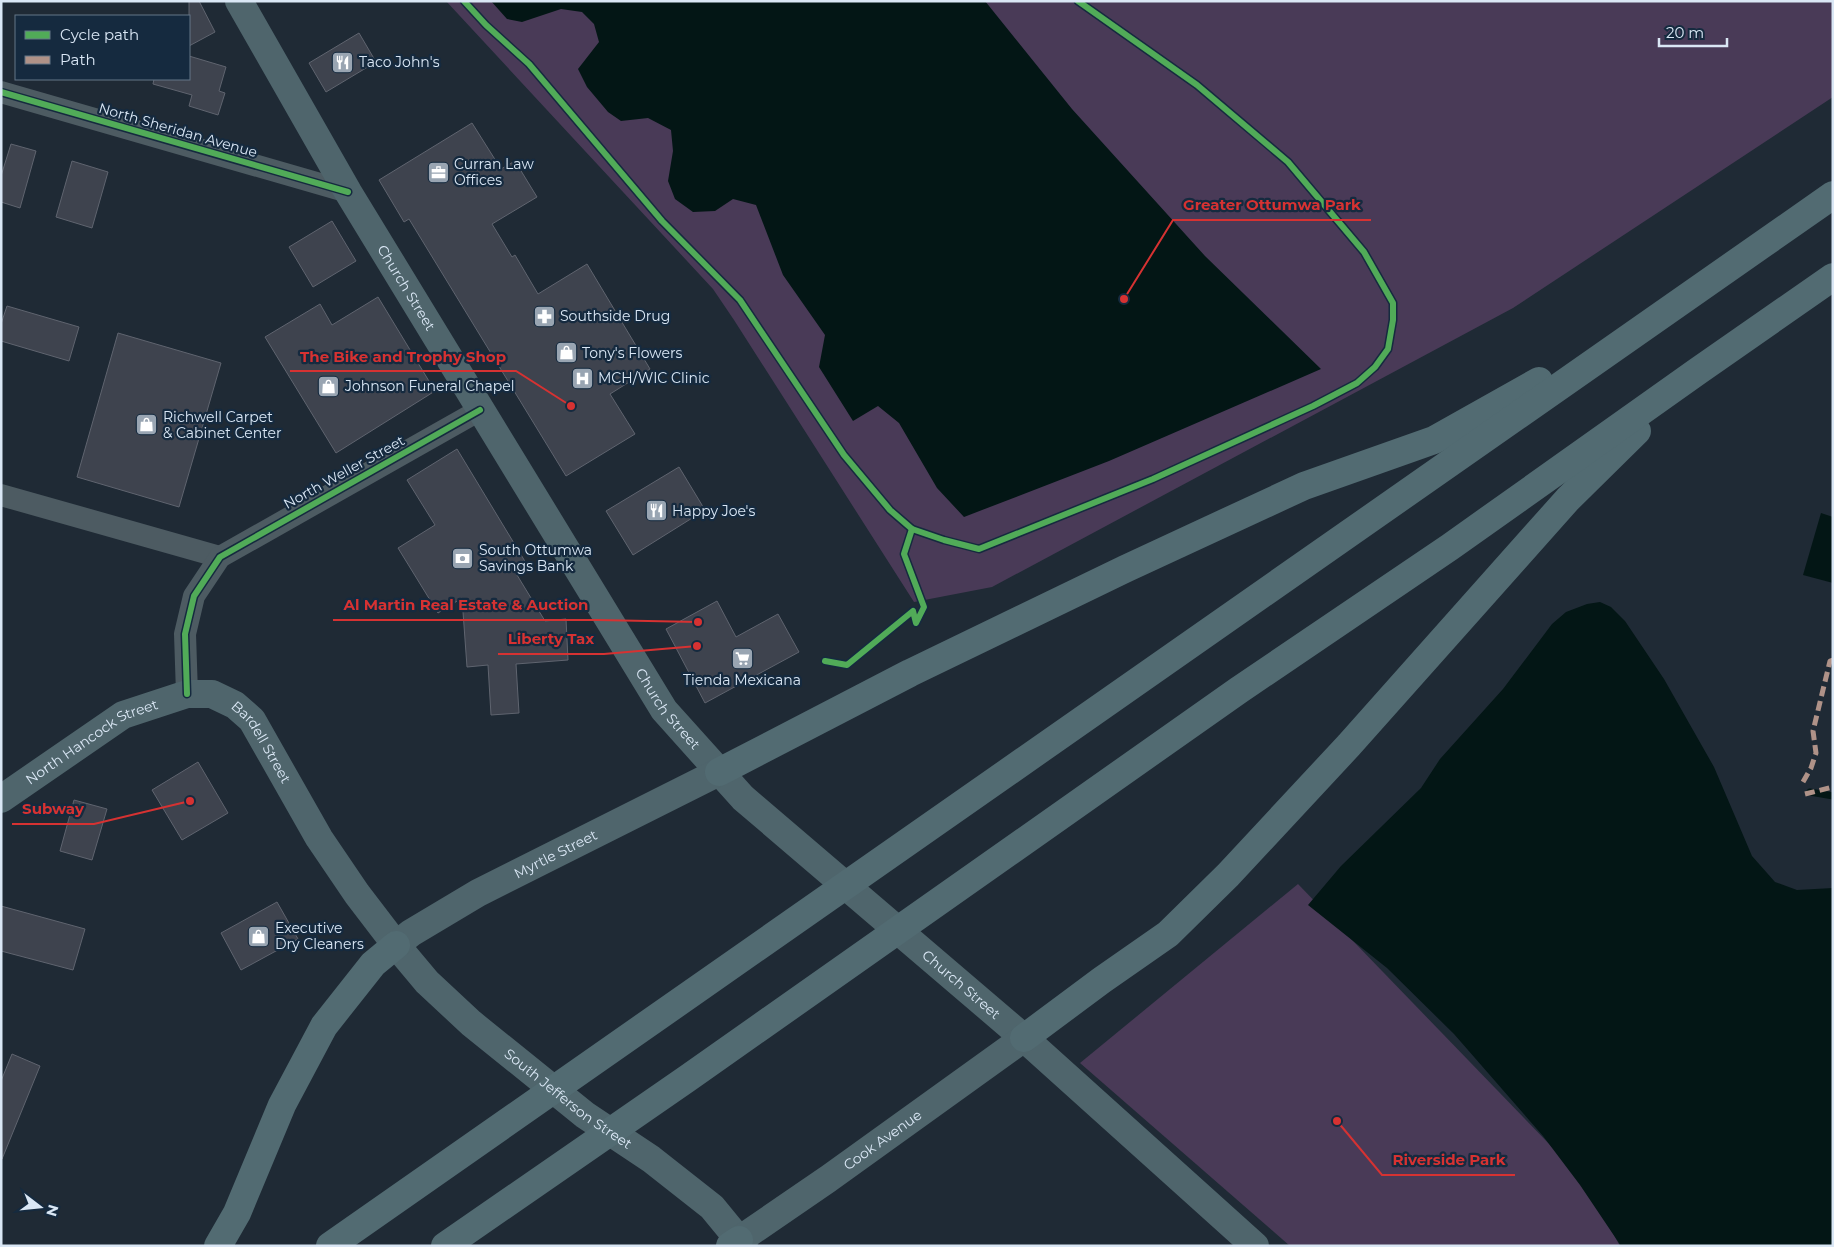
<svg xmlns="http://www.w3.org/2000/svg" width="1834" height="1247" font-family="Montserrat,sans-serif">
<rect width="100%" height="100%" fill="#1f2a35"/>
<g fill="#493a57">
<path d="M 446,1 L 1833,1 L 1833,97 L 1513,308 L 992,587 L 914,602 L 734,320 L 713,289 Z"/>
<path d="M 1298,884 L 1583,1179 L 1620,1246 L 1290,1246 L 1080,1063 Z"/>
</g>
<g fill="#031615">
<path d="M 491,1 L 985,1 L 1072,109 L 1205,256 L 1321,369 L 1109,461 L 964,517 L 937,488 L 899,423 L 878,406 L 853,421 L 819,367 L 825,335 L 783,275 L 756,205 L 733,199 L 715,211 L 693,212 L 675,199 L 668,181 L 673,151 L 671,130 L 648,118 L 621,121 L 608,112 L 587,87 L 578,69 L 599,42 L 594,24 L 582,12 L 561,9 L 522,22 L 507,19 Z"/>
<path d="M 1821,513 L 1833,517 L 1833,583 L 1803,575 Z"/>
<path d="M 1600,602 L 1611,607 L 1625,621 L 1664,679 L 1714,767 L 1752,856 L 1775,882 L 1797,890 L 1833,888 L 1833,1246 L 1621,1246 L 1580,1185 L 1543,1136 L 1454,1034 L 1387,968 L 1308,905 L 1341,866 L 1421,788 L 1440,759 L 1503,689 L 1552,624 L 1566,612 L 1587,604 Z"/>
</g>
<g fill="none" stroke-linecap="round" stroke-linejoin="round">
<path stroke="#031615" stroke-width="7" d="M 1810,792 L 1833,796"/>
</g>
<g fill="#3e434e" stroke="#5f646f">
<path d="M 189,1 L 199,1 L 215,32 L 189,46 Z"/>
<path d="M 359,33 L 376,62 L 326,92 L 309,63 Z"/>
<path d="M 189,56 L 226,67 L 219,91 L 225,93 L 218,115 L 189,106 L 192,95 L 153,84 L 154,79 L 189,79 Z"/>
<path d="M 472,123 L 501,169 L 515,161 L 537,197 L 492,224 L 512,257 L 515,255 L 538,294 L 587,264 L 650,369 L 610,394 L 635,434 L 566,476 L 409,219 L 404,222 L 379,180 Z"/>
<path d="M 11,144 L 36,151 L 20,208 L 1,202 L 1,176 Z"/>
<path d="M 72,161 L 108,172 L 92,228 L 56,217 Z"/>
<path d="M 332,221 L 356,261 L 313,287 L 289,247 Z"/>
<path d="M 378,297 L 435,391 L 336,453 L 265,337 L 320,304 L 332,325 Z"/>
<path d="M 7,306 L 79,327 L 69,361 L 1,341 L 1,324 Z"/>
<path d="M 118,333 L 221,363 L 179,507 L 77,477 Z"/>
<path d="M 457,449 L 529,568 L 517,575 L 545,621 L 566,619 L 568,660 L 516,664 L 519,713 L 491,715 L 488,665 L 467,667 L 462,598 L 438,613 L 398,548 L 435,525 L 407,480 Z"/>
<path d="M 679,467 L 705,510 L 633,555 L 606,511 Z"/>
<path d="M 717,601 L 736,637 L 778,614 L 799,652 L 705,703 L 666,629 Z"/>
<path d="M 198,762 L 228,813 L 182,840 L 152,790 Z"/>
<path d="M 74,800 L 107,809 L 92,860 L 60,851 Z"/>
<path d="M 277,902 L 298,939 L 241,970 L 221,933 Z"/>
<path d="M 1,906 L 85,929 L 73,970 L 1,951 Z"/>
<path d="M 12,1054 L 40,1066 L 2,1159 L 1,1081 Z"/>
</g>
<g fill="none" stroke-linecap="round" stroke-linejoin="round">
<g stroke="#4d5b62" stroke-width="22">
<path d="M 1,92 L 348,192"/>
<path d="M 1,495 L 220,557"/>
<path d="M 187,694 L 185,634 L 194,596 L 220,557 L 480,410"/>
</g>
<g stroke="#4f656c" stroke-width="28">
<path id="s1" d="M 239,1 L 348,192 L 664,710 L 743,798 L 1024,1038 L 1255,1246"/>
<path id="s2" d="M 1,799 L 123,715 L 187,694 L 212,694 L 235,705 L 252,720 L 319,838 L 357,894 L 396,945 L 427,982 L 471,1023 L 585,1115 L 651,1159 L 712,1207 L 744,1246"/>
<path id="s3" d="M 396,945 L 411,933 L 478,893 L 719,772"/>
<path id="s4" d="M 739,1240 L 828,1179 L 1024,1038"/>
</g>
<g stroke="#526b72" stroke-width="28">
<path d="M 719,772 L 910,673 L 1125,569 L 1304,486 L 1434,440 L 1539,381"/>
<path d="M 1024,1038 L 1102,980 L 1168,934 L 1228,875 L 1349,745 L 1568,499 L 1637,431"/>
<path d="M 218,1246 L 237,1213 L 282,1105 L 324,1026 L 373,964 L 396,945"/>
<path d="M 330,1246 L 1833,195"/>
<path d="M 445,1246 L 688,1078 L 1239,690 L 1450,547 L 1698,371 L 1833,277"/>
<path d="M 730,1246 L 739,1240"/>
</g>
<g stroke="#af9288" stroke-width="5" stroke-dasharray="10 5" stroke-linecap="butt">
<path d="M 1803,782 L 1811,768 L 1816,753 L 1813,731 L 1830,661 L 1833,660"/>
<path d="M 1805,794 L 1833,787"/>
</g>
<defs>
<g id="cycleway">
<path d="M 464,1 L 486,25 L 529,64 L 662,221 L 740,300 L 844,455 L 890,510 L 912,529 L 944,540 L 979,549 L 1153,479 L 1313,406 L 1357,383 L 1375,367 L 1388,349 L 1393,320 L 1393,303 L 1364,252 L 1288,162 L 1197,85 L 1078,1"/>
<path d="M 1,92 L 348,192"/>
<path d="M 825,661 L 847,665 L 913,611 L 916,623 L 924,607 L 904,554 L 912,529"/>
<path d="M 187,694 L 185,634 L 194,596 L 220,557 L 480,410"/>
</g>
</defs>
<use href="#cycleway" stroke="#152a3f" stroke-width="9"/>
<use href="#cycleway" stroke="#51ab58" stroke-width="6"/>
</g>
<defs>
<symbol id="restaurant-square" viewBox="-11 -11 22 22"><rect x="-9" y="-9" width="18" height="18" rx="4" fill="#99a5b2" stroke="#152a3f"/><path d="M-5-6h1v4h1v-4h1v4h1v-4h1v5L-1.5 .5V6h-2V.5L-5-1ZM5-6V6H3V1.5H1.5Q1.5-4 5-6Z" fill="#fff"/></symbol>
<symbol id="office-square" viewBox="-11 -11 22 22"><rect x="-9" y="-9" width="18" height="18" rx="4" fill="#99a5b2" stroke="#152a3f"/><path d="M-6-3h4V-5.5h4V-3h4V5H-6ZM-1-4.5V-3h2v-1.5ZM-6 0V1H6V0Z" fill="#fff"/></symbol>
<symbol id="pharmacy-square" viewBox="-11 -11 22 22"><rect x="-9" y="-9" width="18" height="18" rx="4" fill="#99a5b2" stroke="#152a3f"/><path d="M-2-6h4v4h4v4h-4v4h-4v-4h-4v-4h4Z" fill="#fff"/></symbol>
<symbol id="shop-square" viewBox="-11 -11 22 22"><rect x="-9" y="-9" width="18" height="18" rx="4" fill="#99a5b2" stroke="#152a3f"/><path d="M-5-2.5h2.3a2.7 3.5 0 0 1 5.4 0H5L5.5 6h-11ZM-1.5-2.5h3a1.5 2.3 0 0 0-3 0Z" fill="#fff"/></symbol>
<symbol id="hospital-square" viewBox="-11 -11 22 22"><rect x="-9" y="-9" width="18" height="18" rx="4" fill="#99a5b2" stroke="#152a3f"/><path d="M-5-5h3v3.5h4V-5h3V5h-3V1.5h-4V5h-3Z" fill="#fff"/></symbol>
<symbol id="bank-square" viewBox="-11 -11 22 22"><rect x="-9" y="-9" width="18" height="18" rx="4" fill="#99a5b2" stroke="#152a3f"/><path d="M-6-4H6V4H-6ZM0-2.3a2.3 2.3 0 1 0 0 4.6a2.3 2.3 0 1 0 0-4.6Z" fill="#fff"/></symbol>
<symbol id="supermarket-square" viewBox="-11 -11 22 22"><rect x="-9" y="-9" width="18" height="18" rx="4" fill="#99a5b2" stroke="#152a3f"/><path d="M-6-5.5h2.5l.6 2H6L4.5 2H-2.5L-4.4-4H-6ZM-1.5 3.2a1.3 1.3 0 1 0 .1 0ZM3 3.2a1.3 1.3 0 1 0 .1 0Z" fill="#fff"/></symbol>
</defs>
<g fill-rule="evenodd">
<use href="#restaurant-square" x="330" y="50" width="25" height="25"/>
<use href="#office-square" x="426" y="160" width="25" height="25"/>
<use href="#pharmacy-square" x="532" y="304" width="25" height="25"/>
<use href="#shop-square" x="554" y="340" width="25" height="25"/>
<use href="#hospital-square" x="570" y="366" width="25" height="25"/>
<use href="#shop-square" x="316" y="374" width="25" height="25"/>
<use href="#shop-square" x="134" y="412" width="25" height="25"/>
<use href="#restaurant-square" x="644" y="498" width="25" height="25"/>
<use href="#bank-square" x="450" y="546" width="25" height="25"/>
<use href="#supermarket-square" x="730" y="646" width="25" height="25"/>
<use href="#shop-square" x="246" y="924" width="25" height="25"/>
</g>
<g text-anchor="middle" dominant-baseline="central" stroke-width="4.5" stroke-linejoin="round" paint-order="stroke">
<g font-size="14" fill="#dae7f5" stroke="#152a3f" text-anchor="start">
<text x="359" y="62">Taco John's</text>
<text x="454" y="164">Curran Law<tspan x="454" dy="16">Offices</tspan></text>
<text x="560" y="316">Southside Drug</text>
<text x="582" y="353">Tony's Flowers</text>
<text x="598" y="378">MCH/WIC Clinic</text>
<text x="345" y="386">Johnson Funeral Chapel</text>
<text x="163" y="417">Richwell Carpet<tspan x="163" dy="16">&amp; Cabinet Center</tspan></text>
<text x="672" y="511">Happy Joe's</text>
<text x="479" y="550">South Ottumwa<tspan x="479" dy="16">Savings Bank</tspan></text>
<text x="742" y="680" text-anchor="middle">Tienda Mexicana</text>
<text x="275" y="928">Executive<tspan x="275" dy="16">Dry Cleaners</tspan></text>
</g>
<g font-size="14" fill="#dae7f5" stroke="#152a3f">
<text transform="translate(178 130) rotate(16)">North Sheridan Avenue</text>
<text stroke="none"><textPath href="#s1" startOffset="332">Church Street</textPath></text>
<text transform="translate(344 472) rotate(-29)">North Weller Street</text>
<text stroke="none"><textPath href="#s1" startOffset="828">Church Street</textPath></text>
<text stroke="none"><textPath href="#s2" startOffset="108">North Hancock Street</textPath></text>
<text stroke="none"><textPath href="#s2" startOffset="312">Bardell Street</textPath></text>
<text stroke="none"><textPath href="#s3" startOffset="184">Myrtle Street</textPath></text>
<text stroke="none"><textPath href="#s1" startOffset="1232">Church Street</textPath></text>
<text stroke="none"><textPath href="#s2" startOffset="788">South Jefferson Street</textPath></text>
<text stroke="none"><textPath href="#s4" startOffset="175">Cook Avenue</textPath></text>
</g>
</g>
<path fill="none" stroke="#d63232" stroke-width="2" d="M1124 299L1173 220H1371M571 406L516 371H290M698 622L598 620H333M697 646L604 654H498M190 801L94 824H12M1337 1121L1382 1175H1515"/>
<g fill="#d63232" stroke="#152a3f" stroke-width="2">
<circle cx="1124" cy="299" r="5"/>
<circle cx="571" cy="406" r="5"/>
<circle cx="698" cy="622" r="5"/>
<circle cx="697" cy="646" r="5"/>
<circle cx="190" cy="801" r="5"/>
<circle cx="1337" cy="1121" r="5"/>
</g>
<g font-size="15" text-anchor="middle" font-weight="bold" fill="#d63232" stroke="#152a3f" stroke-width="4.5" stroke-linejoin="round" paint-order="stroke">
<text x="1272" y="210">Greater Ottumwa Park</text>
<text x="403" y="362">The Bike and Trophy Shop</text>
<text x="466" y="610">Al Martin Real Estate &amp; Auction</text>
<text x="551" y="644">Liberty Tax</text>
<text x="53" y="814">Subway</text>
<text x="1449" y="1165">Riverside Park</text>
</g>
<rect width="1834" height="1247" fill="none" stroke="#dae7f5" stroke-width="5"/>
<rect x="15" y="15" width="175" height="65" fill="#152a3f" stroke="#647688"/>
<rect x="25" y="31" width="25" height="8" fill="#51ab58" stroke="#647688"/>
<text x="60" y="40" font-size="15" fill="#dae7f5">Cycle path</text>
<rect x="25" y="56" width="25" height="8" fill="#af9288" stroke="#647688"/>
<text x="60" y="65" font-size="15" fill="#dae7f5">Path</text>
<g transform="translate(40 1207) rotate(106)" stroke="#152a3f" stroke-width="4" paint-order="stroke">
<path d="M0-4L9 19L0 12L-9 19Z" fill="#dae7f5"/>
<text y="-8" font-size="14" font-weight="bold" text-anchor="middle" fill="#dae7f5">N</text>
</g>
<path d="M1659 38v8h68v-8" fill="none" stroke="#dae7f5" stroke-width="2.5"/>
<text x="1666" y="38" font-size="15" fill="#dae7f5" stroke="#152a3f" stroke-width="4" paint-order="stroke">20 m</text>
</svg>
